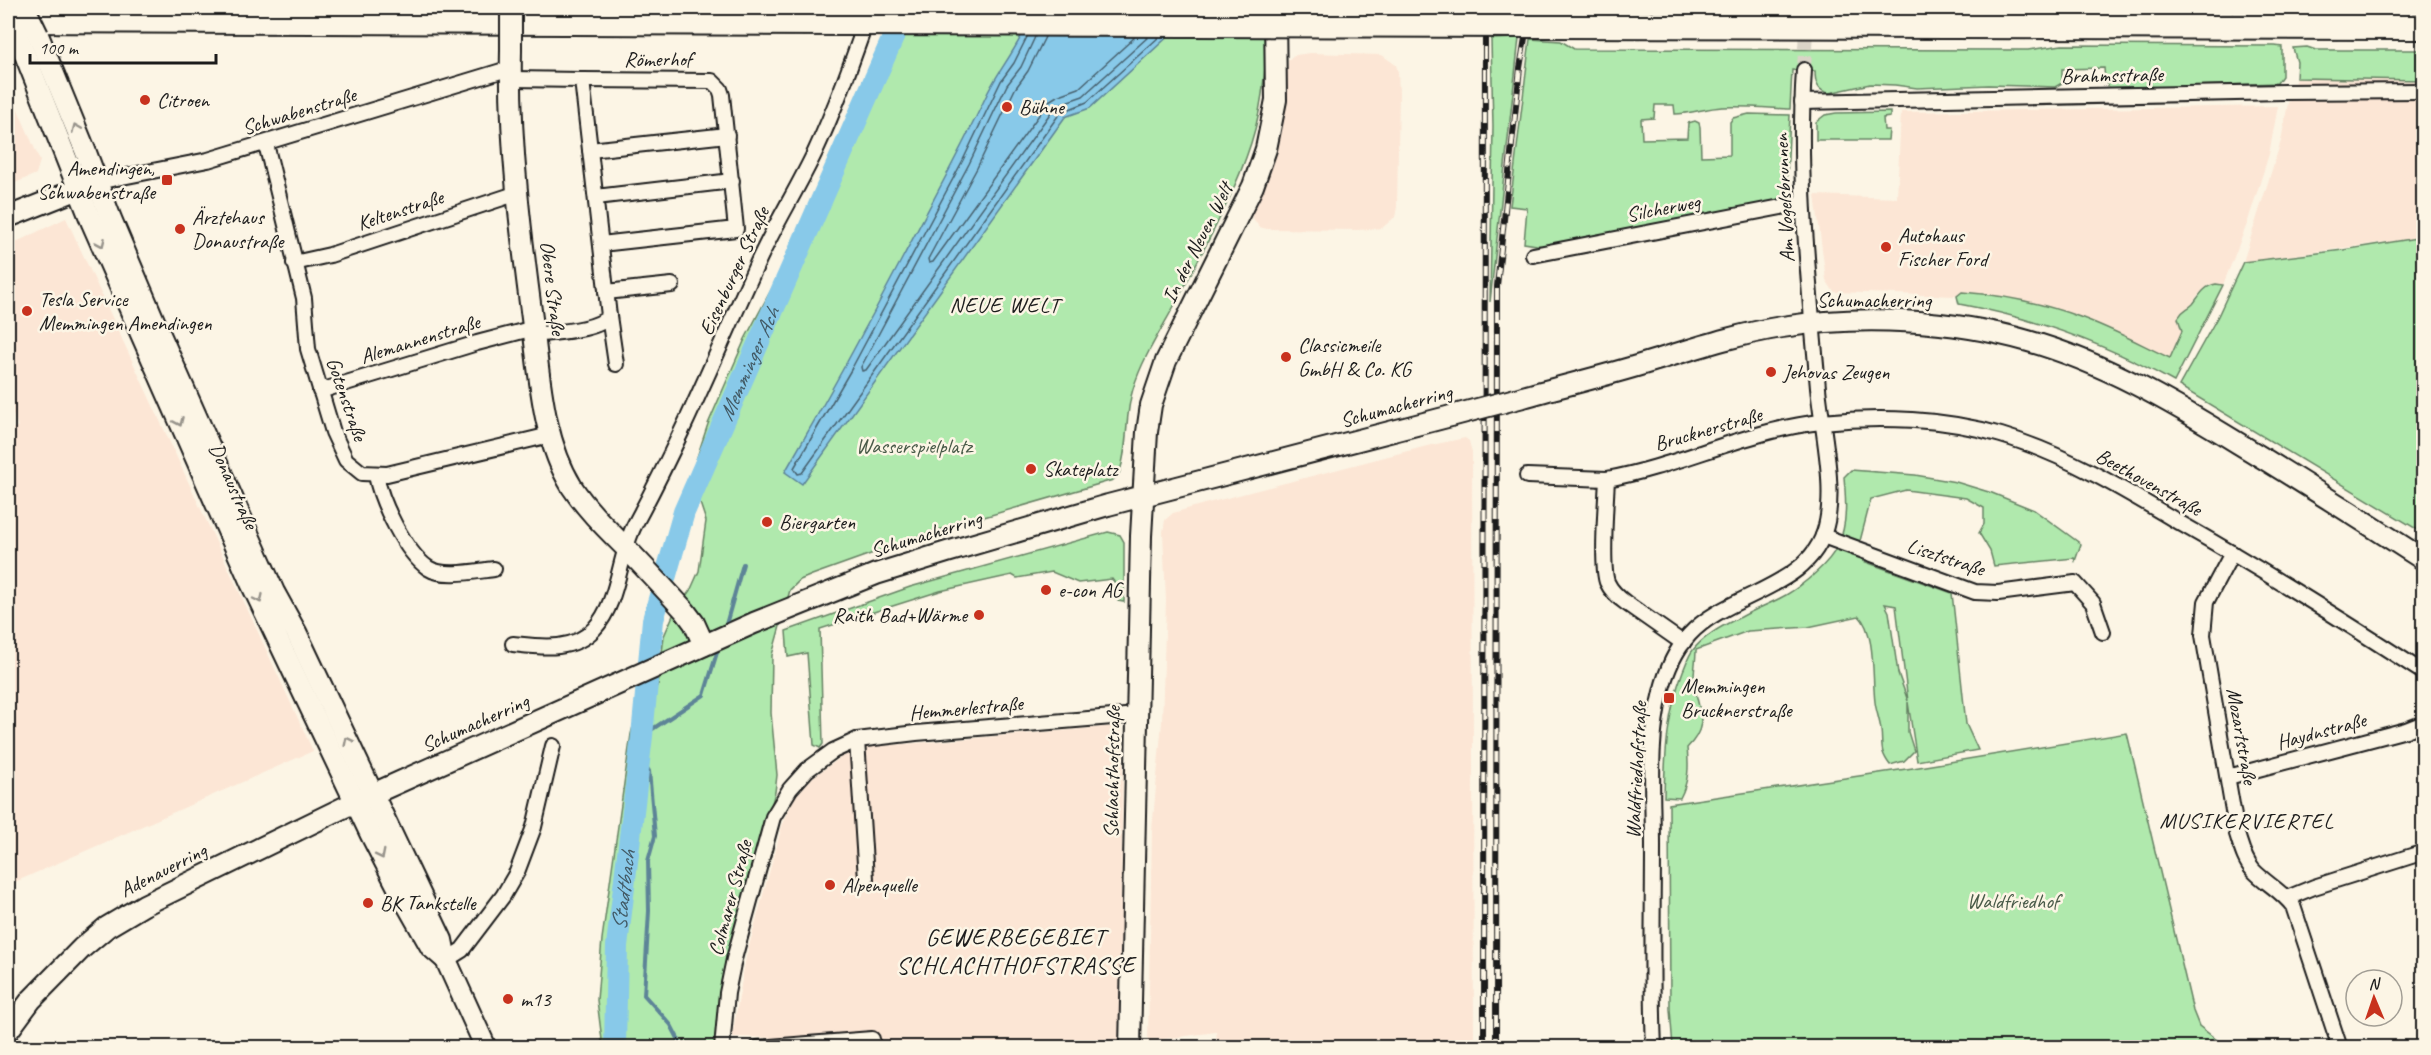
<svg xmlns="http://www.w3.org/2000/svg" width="2431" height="1055" font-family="Caveat,sans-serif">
<rect width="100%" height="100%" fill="#fcf5e5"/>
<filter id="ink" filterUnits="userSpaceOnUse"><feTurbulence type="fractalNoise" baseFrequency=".0167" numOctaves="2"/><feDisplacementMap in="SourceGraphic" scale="12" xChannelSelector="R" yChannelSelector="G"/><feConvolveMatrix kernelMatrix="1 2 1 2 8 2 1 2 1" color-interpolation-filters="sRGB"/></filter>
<g filter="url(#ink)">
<g fill="#fce6d5">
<path d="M 1310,53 L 1382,55 L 1396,65 L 1398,72 L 1399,93 L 1397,207 L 1395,217 L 1382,228 L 1358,230 L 1267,229 L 1259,227 L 1251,215 L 1271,170 L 1283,126 L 1288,60 L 1296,55 Z"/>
<path d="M 2296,78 L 2423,80 L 2423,237 L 2243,262 L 2281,141 L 2288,103 Z"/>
<path d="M 8,86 L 40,161 L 36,174 L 8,186 Z"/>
<path d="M 2278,106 L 2269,154 L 2247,224 L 2223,285 L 2209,285 L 2197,296 L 2179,325 L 2182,331 L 2170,358 L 2081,317 L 2025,301 L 1962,292 L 1957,296 L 1834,292 L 1826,280 L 1815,195 L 1897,198 L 1901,112 Z"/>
<path d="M 66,218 L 313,751 L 8,885 L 8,431 L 18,426 L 8,403 L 8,246 Z"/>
<path d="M 1465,438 L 1469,441 L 1472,452 L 1474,1047 L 1218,1047 L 1216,1032 L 1148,1041 L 1152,830 L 1162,722 L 1166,601 L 1163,532 L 1165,520 L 1173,513 L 1204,504 L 1427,446 Z"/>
<path d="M 1116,726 L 1120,728 L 1122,734 L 1123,765 L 1119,1047 L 793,1048 L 789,1038 L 732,1037 L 746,957 L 784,819 L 795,797 L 813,777 L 843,756 L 870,747 Z"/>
</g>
<g fill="#b0e9ad" stroke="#668264" stroke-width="1.5" fill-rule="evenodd">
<path d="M 898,8 L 1267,8 C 1267,52 1265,100 1251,143 C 1234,196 1205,246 1180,295 C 1164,326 1143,356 1133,389 C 1124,417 1129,447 1119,474 L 1113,480 L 932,532 L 812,575 L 800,580 L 790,590 L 772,655 L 771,713 L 777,775 L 775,792 L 723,984 L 715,1047 L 603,1048 L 597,1000 L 602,939 L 631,734 L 638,708 L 658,685 L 664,636 L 674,613 L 691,589 L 699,571 L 706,521 L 698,497 L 693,469 L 708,424 L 745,339 L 825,188 L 868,103 L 884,47 Z"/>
<path d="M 1519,38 L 1490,302 L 1493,126 L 1491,39 Z"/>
<path d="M 1530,39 L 1561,41 L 1574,49 L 2028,50 L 2062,45 L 2275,46 L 2282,47 L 2282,76 L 2277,83 L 2110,89 L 2105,80 L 2104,68 L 2062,69 L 2062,83 L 2055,87 L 1989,85 L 1917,88 L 1895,85 L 1870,84 L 1829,93 C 1817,91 1815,82 1815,71 L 1792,70 L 1790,109 C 1768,108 1744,106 1722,107 C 1705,108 1691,114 1675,114 L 1674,105 L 1655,105 L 1654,118 L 1641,119 L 1642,139 L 1687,138 L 1688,123 L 1695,121 L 1699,123 L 1700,127 L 1701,156 L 1730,155 L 1730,122 L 1733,118 L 1749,114 L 1790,115 L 1786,199 L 1708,216 L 1543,246 L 1524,243 L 1527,208 L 1510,206 Z"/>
<path d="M 2307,47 L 2316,50 L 2423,50 L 2423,80 L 2296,78 L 2297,62 L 2293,48 Z"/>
<path d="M 1890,112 L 1890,117 L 1883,118 L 1884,130 L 1889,130 L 1888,140 L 1816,140 L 1816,122 L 1825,115 L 1836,113 Z"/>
<path d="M 2423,237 L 2424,237 L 2423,533 L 2179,386 L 2218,316 L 2243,262 L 2343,250 Z"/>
<path d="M 2216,284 L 2223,285 L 2174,382 C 2106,344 2035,318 1959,304 L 1957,296 L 1962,292 C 2002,295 2042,303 2080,317 C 2111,328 2140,344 2170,358 L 2182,331 L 2178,318 C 2183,309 2187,310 2193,304 C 2200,295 2204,286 2216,284 Z"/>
<path d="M 1851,470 L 1915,475 L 1956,482 L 1992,493 L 2034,510 L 2081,544 L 2075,561 L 2074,558 L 1994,566 L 1990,551 L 1979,533 L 1984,524 L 1984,508 L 1966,498 L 1906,490 L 1871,499 L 1860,541 L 1863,561 L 1952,593 L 1966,724 L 1978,750 L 1917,761 L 1908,702 L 1908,732 L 1914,751 L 1904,761 L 1890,765 C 1879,750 1883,747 1881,730 C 1880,721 1876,711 1875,702 C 1872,678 1876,633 1859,616 L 1808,627 L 1748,631 L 1696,650 C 1696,659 1694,669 1694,678 C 1695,708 1713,722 1687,748 C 1689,766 1689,781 1680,798 L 1664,797 C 1665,754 1667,712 1683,671 C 1686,665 1688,656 1693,650 C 1705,635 1723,625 1741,617 C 1755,609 1772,603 1786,595 C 1803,585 1830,563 1838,545 C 1848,524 1846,499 1844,477 ZM 1885,604 L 1896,606 L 1908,701 L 1898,673 L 1889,612 Z"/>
<path d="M 1108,532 L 1120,535 L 1124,542 L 1124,602 L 1118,601 L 1114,595 L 1117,586 L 1112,579 L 1078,583 L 1052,572 L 1017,578 L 1012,575 L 940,591 L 820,629 L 823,744 L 820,748 L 814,745 L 807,653 L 788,657 L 786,631 L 910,587 Z"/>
<path d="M 2127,733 L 2193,1011 L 2199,1026 L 2226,1047 L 1673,1047 L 1670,1009 L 1669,804 L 1913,768 Z"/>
</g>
<path fill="#88c9e9" stroke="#5d8497" stroke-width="1.5" d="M 1031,8 L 1190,8 L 1187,19 L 1090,108 L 1065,117 L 802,484 L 785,472 C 826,401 865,330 903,257 C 932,202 962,148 988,92 C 1002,64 1025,40 1031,8 Z"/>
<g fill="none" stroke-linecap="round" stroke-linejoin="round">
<g stroke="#47616e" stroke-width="1.5">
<path d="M 1027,37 L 1014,63 L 1001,81 L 963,160 L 852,368 L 794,468 L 798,474 L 802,473 L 1060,113 L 1087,102 L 1159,37"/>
<path d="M 1035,37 L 1021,67 L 1007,85 L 969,164 L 861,367 L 862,371 L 866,370 L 1054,108 L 1060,104 L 1083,96 L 1148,37"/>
<path d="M 1045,37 L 1028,71 L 1015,89 L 977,168 L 928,259 L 929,263 L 933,262 L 1049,101 L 1057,96 L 1079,88 L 1135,37"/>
</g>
<g stroke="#5d8497" stroke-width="4">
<path d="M 725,628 L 743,564"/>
<path d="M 642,736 L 704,695 L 719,646"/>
<path d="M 640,757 L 649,771 L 655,836 L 648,861 L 649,911 L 644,995 L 671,1025 L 683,1048"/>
</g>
<path stroke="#88c9e9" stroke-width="22" id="s1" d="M 615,1048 L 617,946 L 642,736 L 653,620 L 684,512 L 906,8"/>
<path stroke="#dad4c7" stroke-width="14" stroke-dasharray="14 7" stroke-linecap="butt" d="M 1804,70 L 1807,8"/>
<defs>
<g id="street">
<path d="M 512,79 L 582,80 L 609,316 C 598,331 553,332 534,335"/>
<path d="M 582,80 L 712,81 L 720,89 L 722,95 L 736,229 L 601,244"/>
<path d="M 1802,102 L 2284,92 L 2424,91"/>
<path d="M 266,144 L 304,298 L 308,349 L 333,432 L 346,460 L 362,473 L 387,474 L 550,435"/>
<path d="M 590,150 L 727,135"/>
<path d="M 97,182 L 208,160 L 511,68"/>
<path d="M 596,197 L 732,181"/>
<path d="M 1533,255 L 1802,203"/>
<path d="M 294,263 L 330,255 L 518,193"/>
<path d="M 606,292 L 672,285"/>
<path d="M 609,316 L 616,364"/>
<path d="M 320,391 L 477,343 L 534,328"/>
<path d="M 376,475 C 381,502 405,552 428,568 C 443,578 477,571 494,569"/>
<path d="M 1527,476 L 1607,479"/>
<path d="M 1823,536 L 1975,592 L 1998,593 L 2075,583 L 2093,603 L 2103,632"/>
<path d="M 2232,553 L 2206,602 L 2203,635 L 2237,834 C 2241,846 2244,860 2253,870 C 2265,883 2282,891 2293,906 L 2340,1048"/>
<path d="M 1683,643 L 1626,603 C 1619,598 1611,591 1607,582 C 1601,565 1606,501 1607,479 C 1679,466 1747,430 1821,422 C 1879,416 1945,418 2001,435 C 2065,454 2123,489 2180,523 C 2263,570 2344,621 2424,673"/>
<path d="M 513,644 C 541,647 573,652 594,629 C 620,601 618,556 635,524 C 681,439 717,352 757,264 C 774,226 797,190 815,152 C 837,105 854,56 871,8"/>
<path d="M 857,740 L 866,879"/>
<path d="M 2228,777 L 2406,730 L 2424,723"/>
<path d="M 2287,898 L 2314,887 L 2424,852"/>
<path d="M 446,960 L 462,950 L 503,896 L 517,872 L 534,827 L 553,746"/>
<path d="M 722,1048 L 727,993 L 734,959 L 773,817 L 790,789 L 807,770 L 833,751 L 857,740 L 916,733 L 1137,715"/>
<path d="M 757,1048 L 872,1039"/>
<path d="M 1654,1048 C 1651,980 1653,913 1653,846 C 1653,795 1648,741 1661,692 C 1666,672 1675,651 1689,635 C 1728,592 1811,589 1826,526 C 1836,487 1822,429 1818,388 C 1809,282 1797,177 1804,70"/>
</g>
<g id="secondary">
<path d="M 38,35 L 85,150 L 111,219 L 158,330 L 274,592 L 296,632 L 442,940 L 446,960 L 486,1048"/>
<path d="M 20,42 L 92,223 L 251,583 L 371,835 L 405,901 L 431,947 L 446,960"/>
<path d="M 511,50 C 509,142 521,235 533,326 C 540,380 543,440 572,487 C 587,510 607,529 626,548 C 646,569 666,590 685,611 L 694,623 L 704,645"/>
<path d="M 8,217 L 89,185"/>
<path d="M 1523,397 C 1566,385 1608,375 1650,362 C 1693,349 1737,334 1782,327 C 1860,315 1952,319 2028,341 C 2103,362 2173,403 2238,443 C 2301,481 2362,520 2424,560"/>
<path d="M 8,1031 L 31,1000 L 82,948 L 107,927 L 144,905 L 355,802 L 754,623 L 876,574 L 947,552 L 1108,505 L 1451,416"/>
<path d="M 1130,1048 L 1141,536 L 1147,432 L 1151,405 L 1166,361 L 1253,186 L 1266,149 L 1276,100 L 1275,8"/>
</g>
<g id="highway">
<path d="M 8,19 L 849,22"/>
<path d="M 1538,24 L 2424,26"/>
</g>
</defs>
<use href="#street" stroke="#1c1c1c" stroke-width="18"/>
<use href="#secondary" stroke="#1c1c1c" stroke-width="24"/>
<use href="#highway" stroke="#1c1c1c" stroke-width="30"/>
<use href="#street" stroke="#fcf5e5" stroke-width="14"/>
<use href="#secondary" stroke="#fcf5e5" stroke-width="20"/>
<use href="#highway" stroke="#fcf5e5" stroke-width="26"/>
<defs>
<g id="rail">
<path d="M 1484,1048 L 1485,8"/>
<path d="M 1496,1048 L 1497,286 L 1520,68 L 1530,8"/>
</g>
</defs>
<use href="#rail" stroke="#1c1c1c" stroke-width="6"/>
<use href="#rail" stroke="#fcf5e5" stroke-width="4" stroke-dasharray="11" stroke-linecap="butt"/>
<defs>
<g id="secondary-bridge">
<path d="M 25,8 L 38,35"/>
<path d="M 8,16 L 20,42"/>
<path d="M 511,50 L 511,8"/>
<path d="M 1451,416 L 1523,397"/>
</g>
<path id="highway-bridge" d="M 849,22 L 1538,24"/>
</defs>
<use href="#secondary-bridge" stroke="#1c1c1c" stroke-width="24" stroke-linecap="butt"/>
<use href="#highway-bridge" stroke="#1c1c1c" stroke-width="30" stroke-linecap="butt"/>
<use href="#secondary-bridge" stroke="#fcf5e5" stroke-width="20"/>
<use href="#highway-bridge" stroke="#fcf5e5" stroke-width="26"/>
</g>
<defs><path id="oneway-chevron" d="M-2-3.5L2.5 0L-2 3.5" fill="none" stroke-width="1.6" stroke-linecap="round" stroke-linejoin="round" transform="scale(1.5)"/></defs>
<g stroke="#97938b">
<use href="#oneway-chevron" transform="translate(76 128) rotate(-113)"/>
<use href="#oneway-chevron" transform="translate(101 243) rotate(66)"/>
<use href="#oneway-chevron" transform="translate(179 422) rotate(66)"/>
<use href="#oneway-chevron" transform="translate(259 599) rotate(65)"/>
<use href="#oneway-chevron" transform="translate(348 741) rotate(-116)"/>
<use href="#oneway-chevron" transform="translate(381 855) rotate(63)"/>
</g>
</g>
<g fill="#c8321e" stroke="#fcf5e5" stroke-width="2">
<circle cx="145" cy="100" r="6"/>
<circle cx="1007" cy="107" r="6"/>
<rect x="161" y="174" width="12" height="12" rx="3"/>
<circle cx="180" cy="229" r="6"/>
<circle cx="1886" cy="247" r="6"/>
<circle cx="27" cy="311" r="6"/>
<circle cx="1286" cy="357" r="6"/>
<circle cx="1771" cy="372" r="6"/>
<circle cx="1031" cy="469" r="6"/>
<circle cx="767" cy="522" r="6"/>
<circle cx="1046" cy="590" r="6"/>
<circle cx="979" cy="615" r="6"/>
<rect x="1663" y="692" width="12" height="12" rx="3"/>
<circle cx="830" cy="885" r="6"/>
<circle cx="368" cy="903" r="6"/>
<circle cx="508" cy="999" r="6"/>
</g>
<g text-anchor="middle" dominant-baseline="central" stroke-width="5" stroke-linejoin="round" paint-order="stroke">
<g font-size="21" fill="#1c1c1c" stroke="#fcf5e5">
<text x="658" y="59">Römerhof</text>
<text transform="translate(2112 75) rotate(-1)">Brahmsstraße</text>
<text transform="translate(299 111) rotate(-17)">Schwabenstraße</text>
<text transform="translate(1784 198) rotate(-93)">Am Vogelsbrunnen</text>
<text transform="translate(1663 208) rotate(-11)">Silcherweg</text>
<text transform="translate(400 210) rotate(-18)">Keltenstraße</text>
<text transform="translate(1197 243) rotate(-63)">In der Neuen Welt</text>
<text transform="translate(734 271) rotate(-65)">Eisenburger Straße</text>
<text transform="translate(553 288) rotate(83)">Obere Straße</text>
<text x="1874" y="300">Schumacherring</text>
<text transform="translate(420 339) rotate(-17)">Alemannenstraße</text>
<text transform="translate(347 399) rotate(71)">Gotenstraße</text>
<text transform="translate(1396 406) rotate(-15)">Schumacherring</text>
<text transform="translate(1708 429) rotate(-16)">Brucknerstraße</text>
<text transform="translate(2149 482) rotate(29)">Beethovenstraße</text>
<text transform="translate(234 486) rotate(66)">Donaustraße</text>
<text transform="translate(926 534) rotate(-17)">Schumacherring</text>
<text transform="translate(1946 557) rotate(18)">Lisztstraße</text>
<text transform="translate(966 708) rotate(-5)">Hemmerlestraße</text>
<text transform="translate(475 723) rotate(-24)">Schumacherring</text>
<text transform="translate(2321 731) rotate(-15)">Haydnstraße</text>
<text transform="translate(2242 736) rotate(80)">Mozartstraße</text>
<text transform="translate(1636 770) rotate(-87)">Waldfriedhofstraße</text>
<text transform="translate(1112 772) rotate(-89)">Schlachthofstraße</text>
<text transform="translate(163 870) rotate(-27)">Adenauerring</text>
<text transform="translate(730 898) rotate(-75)">Colmarer Straße</text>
</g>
<g font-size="21" fill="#1c1c1c" stroke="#fcf5e5" text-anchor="start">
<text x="157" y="100">Citroen</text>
<text x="1019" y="107">Bühne</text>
<text x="155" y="168" text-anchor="end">Amendingen,<tspan x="155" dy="24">Schwabenstraße</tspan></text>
<text x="192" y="217">Ärztehaus<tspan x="192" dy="24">Donaustraße</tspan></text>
<text x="1898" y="235">Autohaus<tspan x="1898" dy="24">Fischer Ford</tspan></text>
<text x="39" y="299">Tesla Service<tspan x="39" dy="24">Memmingen Amendingen</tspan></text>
<text x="1298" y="345">Classicmeile<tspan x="1298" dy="24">GmbH &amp; Co. KG</tspan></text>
<text x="1783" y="372">Jehovas Zeugen</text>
<text x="1043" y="469">Skateplatz</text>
<text x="779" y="522">Biergarten</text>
<text x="1058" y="590">e-con AG</text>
<text x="967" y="615" text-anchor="end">Raith Bad+Wärme</text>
<text x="1681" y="686">Memmingen<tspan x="1681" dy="24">Brucknerstraße</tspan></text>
<text x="842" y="885">Alpenquelle</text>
<text x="380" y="903">BK Tankstelle</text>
<text x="520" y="999">m13</text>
</g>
<g font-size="21" fill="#485a48" stroke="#fcf5e5">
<text x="914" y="446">Wasserspielplatz</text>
<text x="2013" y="901">Waldfriedhof</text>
</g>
<g font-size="22" letter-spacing="1.5" fill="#1c1c1c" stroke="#fcf5e5">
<text x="1005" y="305">NEUE WELT</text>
<text x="2247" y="821">MUSIKERVIERTEL</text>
</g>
<g font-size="22" font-style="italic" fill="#425964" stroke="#fcf5e5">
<text stroke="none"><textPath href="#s1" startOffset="704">Memminger Ach</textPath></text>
<text stroke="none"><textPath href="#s1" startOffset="158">Stadtbach</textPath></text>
</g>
<g font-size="24" letter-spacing="1.5" fill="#1c1c1c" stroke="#fcf5e5">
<text x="1016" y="937">GEWERBEGEBIET<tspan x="1016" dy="28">SCHLACHTHOFSTRASSE</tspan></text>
</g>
</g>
<rect width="2431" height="1055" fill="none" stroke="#fcf5e5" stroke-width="30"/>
<rect x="15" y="15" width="2401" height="1025" fill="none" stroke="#1c1c1c" stroke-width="2" filter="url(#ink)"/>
<g transform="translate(2374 998) rotate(358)"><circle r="28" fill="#fcf5e5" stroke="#a29e95" stroke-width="1.5"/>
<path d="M0-4.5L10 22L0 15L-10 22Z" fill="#c8321e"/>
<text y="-9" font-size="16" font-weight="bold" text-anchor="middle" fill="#1c1c1c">N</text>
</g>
<path d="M30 54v9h186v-9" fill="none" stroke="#1c1c1c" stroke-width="3"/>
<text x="39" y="54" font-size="18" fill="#1c1c1c" stroke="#fcf5e5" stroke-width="4.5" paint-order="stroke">100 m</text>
</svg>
